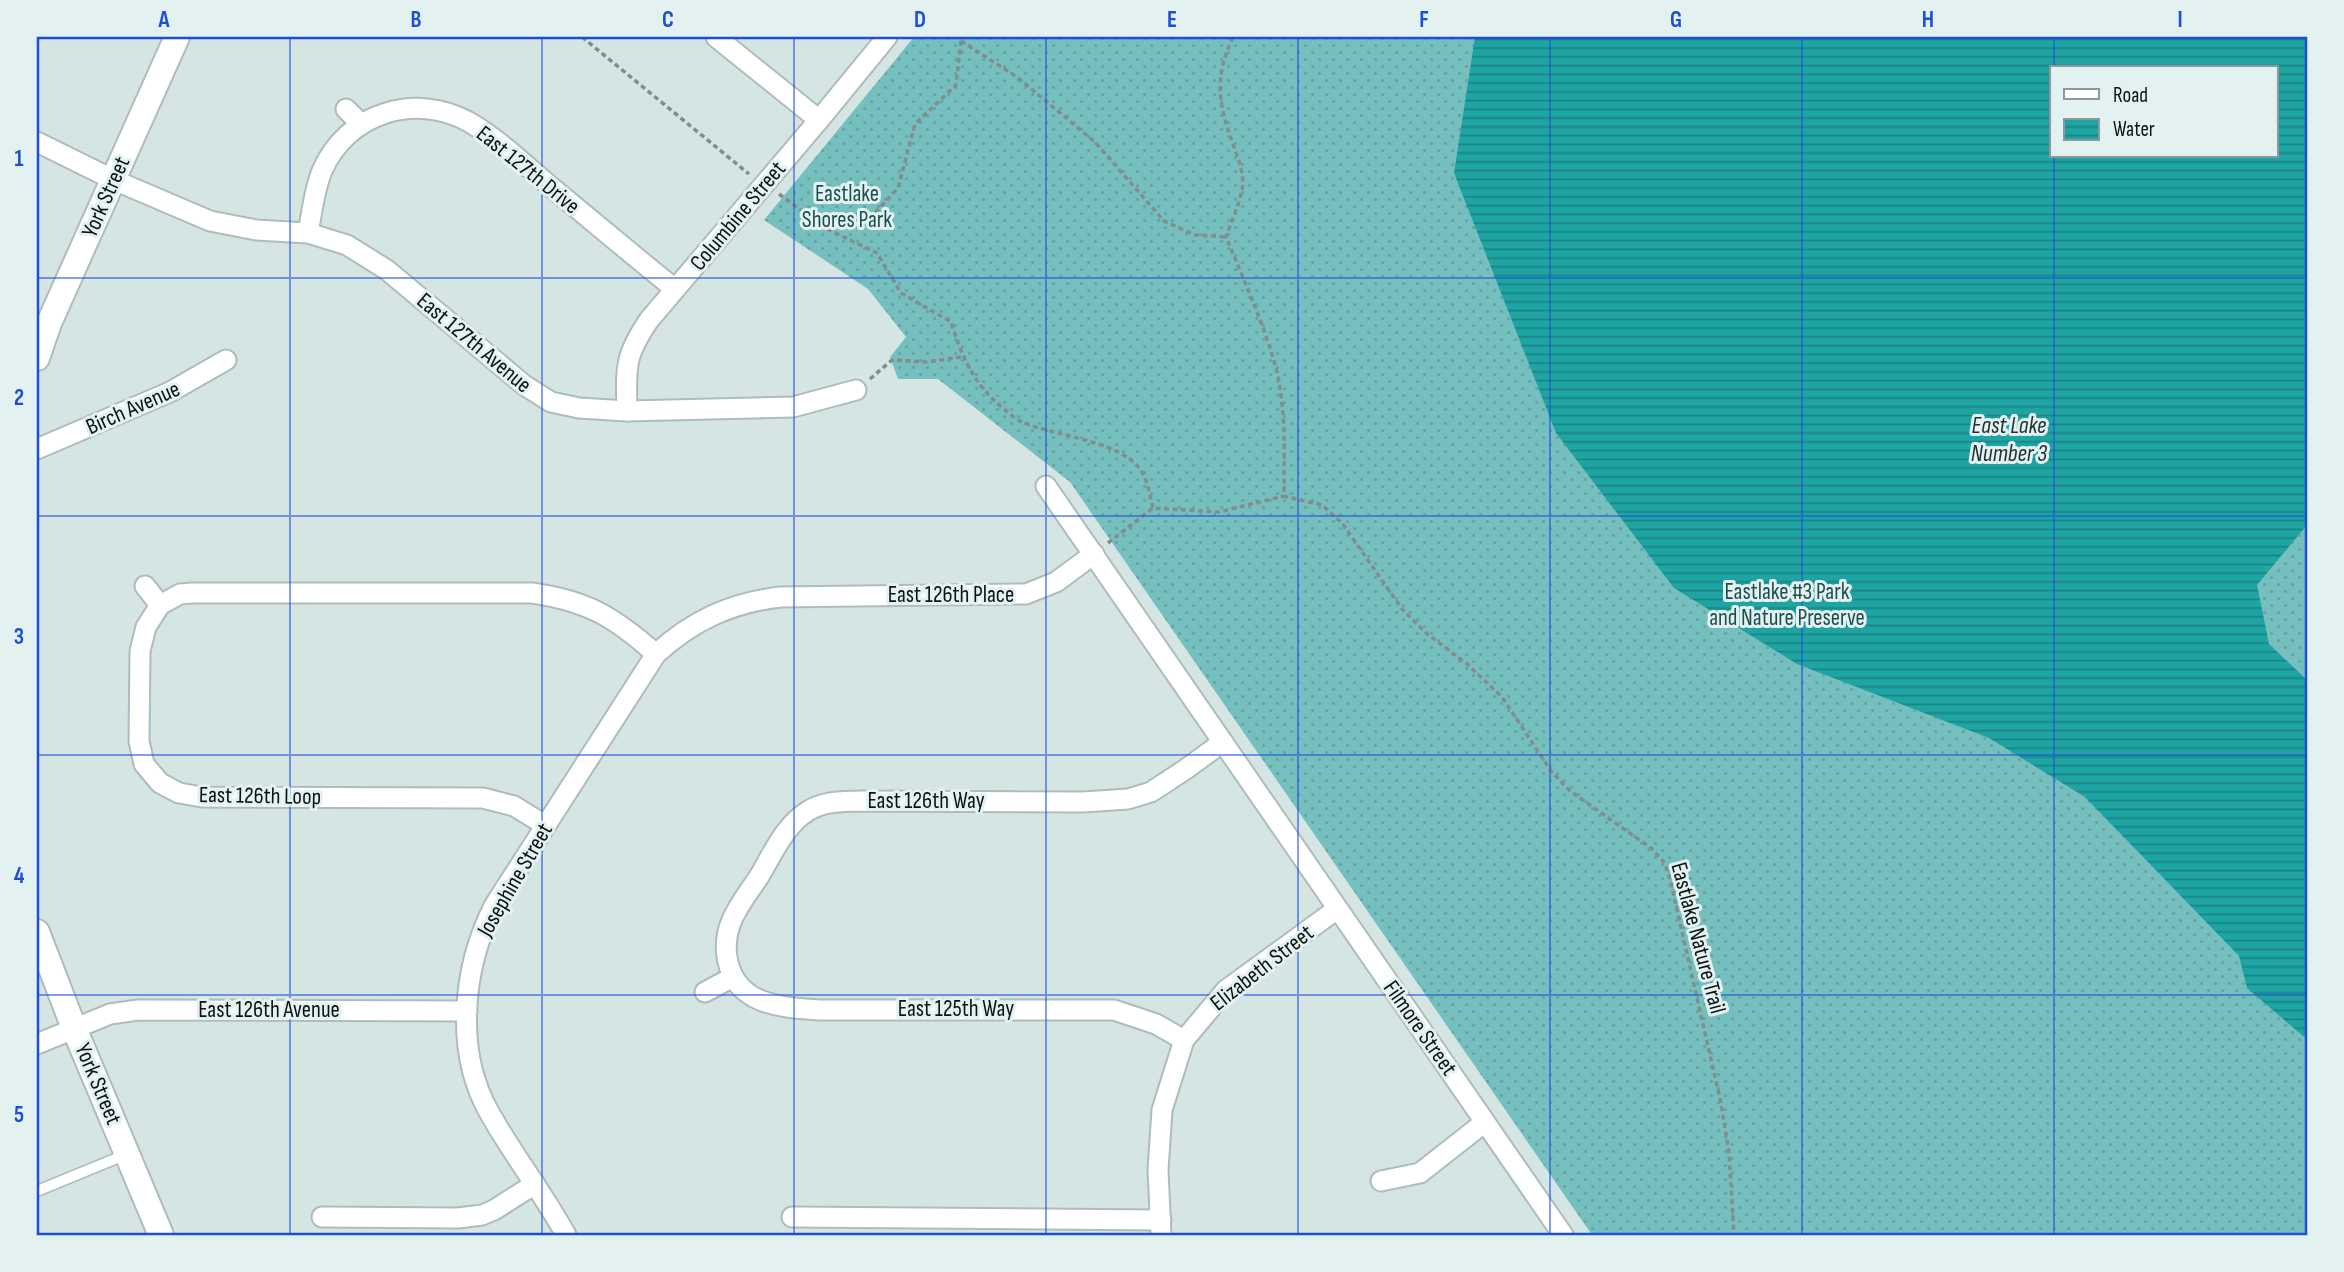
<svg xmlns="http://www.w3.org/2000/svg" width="2344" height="1272" font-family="'Sofia Sans Condensed',sans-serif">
<defs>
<pattern id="grass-dots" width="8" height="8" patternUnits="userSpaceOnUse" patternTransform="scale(1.75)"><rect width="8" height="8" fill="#75c0bf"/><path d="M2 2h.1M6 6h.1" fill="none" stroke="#64a4a3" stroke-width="1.8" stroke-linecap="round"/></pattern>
<pattern id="water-rules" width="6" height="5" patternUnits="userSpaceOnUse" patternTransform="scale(1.75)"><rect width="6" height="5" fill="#1fa4a4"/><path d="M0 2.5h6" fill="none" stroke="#1a8484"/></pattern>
</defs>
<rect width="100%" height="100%" fill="#d5e5e4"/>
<path fill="url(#grass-dots)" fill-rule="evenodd" d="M 914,37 L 2307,37 L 2307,1235 L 1592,1235 L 1070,482 L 938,379 L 898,379 L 890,357 L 906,337 L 868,289 L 764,220 ZM 2052,68 L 2276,68 L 2276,156 L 2052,156 Z"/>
<path fill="url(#water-rules)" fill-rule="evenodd" d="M 1475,37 L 2307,37 L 2307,525 L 2257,585 L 2269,644 L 2307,680 L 2307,1037 L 2303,1036 L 2247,988 L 2239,956 L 2085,797 L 1989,738 L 1797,664 L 1674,588 L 1556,433 L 1454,173 ZM 2052,68 L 2276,68 L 2276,156 L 2052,156 Z"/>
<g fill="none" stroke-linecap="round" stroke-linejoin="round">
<defs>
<path id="service" d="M 37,1191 L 127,1154"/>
<g id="minor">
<path d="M 716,37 L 819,120"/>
<path d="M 346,109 L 361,124"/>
<path d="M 37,142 L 114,180 L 210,221 L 256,230 L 308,233 L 347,245 L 387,270 L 524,385 L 551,402 L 579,408 L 627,411 L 793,407 L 856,390"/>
<path d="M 308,233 C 312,213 314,190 322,171 C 347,113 415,92 469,122 C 500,140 528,168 556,191 C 596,224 635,257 675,289"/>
<path d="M 627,411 C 626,367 624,357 649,320 L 819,120 L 887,37"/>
<path d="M 37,449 L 170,392 L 226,360"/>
<path d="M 1046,486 L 1563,1235"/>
<path d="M 145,586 L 160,605"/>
<path d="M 545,825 L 514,806 L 483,798 L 202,797 L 179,793 L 160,783 L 144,764 L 139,741 L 140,651 L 146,627 L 160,605 L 180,594 L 192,593 L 532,593 C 588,601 614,617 656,654"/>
<path d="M 705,992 L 733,977"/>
<path d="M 1184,1040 L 1156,1024 L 1114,1010 L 819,1010 C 782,1007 738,1006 728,962 C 725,951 726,936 730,925 C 736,907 750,891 760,875 C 773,853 785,825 808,811 C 824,801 841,802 860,801 L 1083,802 L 1128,799 L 1151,792 L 1186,769 L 1223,742"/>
<path d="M 37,1044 L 110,1014 L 138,1010 L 467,1011"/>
<path d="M 1381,1181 L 1420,1173 L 1485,1122"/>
<path d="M 322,1217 L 458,1218 L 482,1215 L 494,1210 L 535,1184"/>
<path d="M 792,1217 L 1161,1220"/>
<path d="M 566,1235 C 543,1193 513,1155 489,1112 C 454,1050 463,967 494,906 L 656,654 C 693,620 731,603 780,597 L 1026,594 L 1056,582 L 1094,554"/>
<path d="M 1161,1235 L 1158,1170 L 1162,1110 L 1184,1040 L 1226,990 L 1337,909"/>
</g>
<g id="tertiary">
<path d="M 37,358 L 49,323 L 177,37"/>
<path d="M 37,932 L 74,1028 L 161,1235"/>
</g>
</defs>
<use href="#service" stroke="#aebcbc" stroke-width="13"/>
<use href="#minor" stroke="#aebcbc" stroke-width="23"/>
<use href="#tertiary" stroke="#aebcbc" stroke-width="28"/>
<g stroke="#828d8d" stroke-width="3.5" stroke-dasharray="5 3.5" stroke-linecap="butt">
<path d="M 582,37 L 749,174"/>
<path d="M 1233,37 C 1213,79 1219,106 1234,147 C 1239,161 1245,176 1242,190 C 1239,205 1231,222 1226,237 C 1244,281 1265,326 1277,372 C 1286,411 1284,456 1284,496 L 1322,505 L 1342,523 L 1402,609 L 1426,633 L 1467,664 L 1502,697 L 1551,771 L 1570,791 L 1651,848 L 1663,861 L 1669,875 L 1721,1103 L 1729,1153 L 1734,1235"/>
<path d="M 961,41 L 1017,77 L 1095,142 L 1164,221 L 1195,235 L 1226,237"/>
<path d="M 779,194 L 825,228 L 877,253 L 901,293 L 951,322 C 962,357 974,385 1003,408 C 1008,412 1014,418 1020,421 C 1051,436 1123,440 1142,472 C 1148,482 1150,497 1153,508"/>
<path d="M 827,227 L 873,215 L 898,188 L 915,124 L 956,85 L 961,41 L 957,37"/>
<path d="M 870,379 L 892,360 L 927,362 L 962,357"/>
<path d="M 1108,543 L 1153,508 L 1219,512 L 1284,496"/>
</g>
<use href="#service" stroke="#fff" stroke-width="10"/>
<use href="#minor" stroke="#fff" stroke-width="19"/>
<use href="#tertiary" stroke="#fff" stroke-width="24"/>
</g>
<path fill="none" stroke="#1d4ed8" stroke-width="2" stroke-opacity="0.55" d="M 290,37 L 290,1235M 542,37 L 542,1235M 794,37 L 794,1235M 1046,37 L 1046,1235M 1298,37 L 1298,1235M 1550,37 L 1550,1235M 1802,37 L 1802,1235M 2054,37 L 2054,68M 2054,156 L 2054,1235M 37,278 L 2307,278M 37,516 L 2307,516M 37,755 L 2307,755M 37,995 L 2307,995"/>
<g text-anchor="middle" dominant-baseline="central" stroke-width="6" stroke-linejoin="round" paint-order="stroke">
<g font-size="23" fill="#0d1212" stroke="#e3f2f1">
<text transform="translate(528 170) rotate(39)">East 127th Drive</text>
<text transform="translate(106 197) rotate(-66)">York Street</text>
<text transform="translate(738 216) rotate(-50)">Columbine Street</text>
<text transform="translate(474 343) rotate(40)">East 127th Avenue</text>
<text transform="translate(133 408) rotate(-24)">Birch Avenue</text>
<text x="951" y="595">East 126th Place</text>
<text transform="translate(260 796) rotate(1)">East 126th Loop</text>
<text x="926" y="801">East 126th Way</text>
<text transform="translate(515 880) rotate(-60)">Josephine Street</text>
<text transform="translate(1698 938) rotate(75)">Eastlake Nature Trail</text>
<text transform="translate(1262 968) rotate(-38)">Elizabeth Street</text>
<text x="956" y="1009">East 125th Way</text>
<text x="269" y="1010">East 126th Avenue</text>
<text transform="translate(1420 1028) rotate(55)">Filmore Street</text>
<text transform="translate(98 1084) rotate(67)">York Street</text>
</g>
<g font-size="23" fill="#1b4f4f" stroke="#e3f2f1">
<text x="847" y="194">Eastlake<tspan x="847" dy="26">Shores Park</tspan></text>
<text x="1787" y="592">Eastlake #3 Park<tspan x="1787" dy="26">and Nature Preserve</tspan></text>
</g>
<g font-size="24" font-style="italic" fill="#1c3231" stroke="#e3f2f1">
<text x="2009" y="425">East Lake<tspan x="2009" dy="28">Number 3</tspan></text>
</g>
</g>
<rect width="2344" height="1272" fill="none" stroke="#e3f2f1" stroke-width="77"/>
<rect x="2050" y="66" width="228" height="91" fill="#e3f2f1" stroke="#8d9898" stroke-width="2"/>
<rect x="2064" y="89" width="35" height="10" fill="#ffffff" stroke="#8d9898" stroke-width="2"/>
<text x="2113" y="102" font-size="21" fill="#0d1212">Road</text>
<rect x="2064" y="119" width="35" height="21" fill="url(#water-rules)" stroke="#8d9898" stroke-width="2"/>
<text x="2113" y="136" font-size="21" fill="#0d1212">Water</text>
<rect x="38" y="38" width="2268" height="1196" fill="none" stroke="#1d4ed8" stroke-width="2.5"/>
<g font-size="23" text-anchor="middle" font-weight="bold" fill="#1d4ed8">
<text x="164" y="27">A</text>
<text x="416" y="27">B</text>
<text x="668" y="27">C</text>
<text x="920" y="27">D</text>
<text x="1172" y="27">E</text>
<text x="1424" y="27">F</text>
<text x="1676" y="27">G</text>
<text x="1928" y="27">H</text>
<text x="2180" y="27">I</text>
<text x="19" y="166">1</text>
<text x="19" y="405">2</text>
<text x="19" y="644">3</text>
<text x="19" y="883">4</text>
<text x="19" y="1122">5</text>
</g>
</svg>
